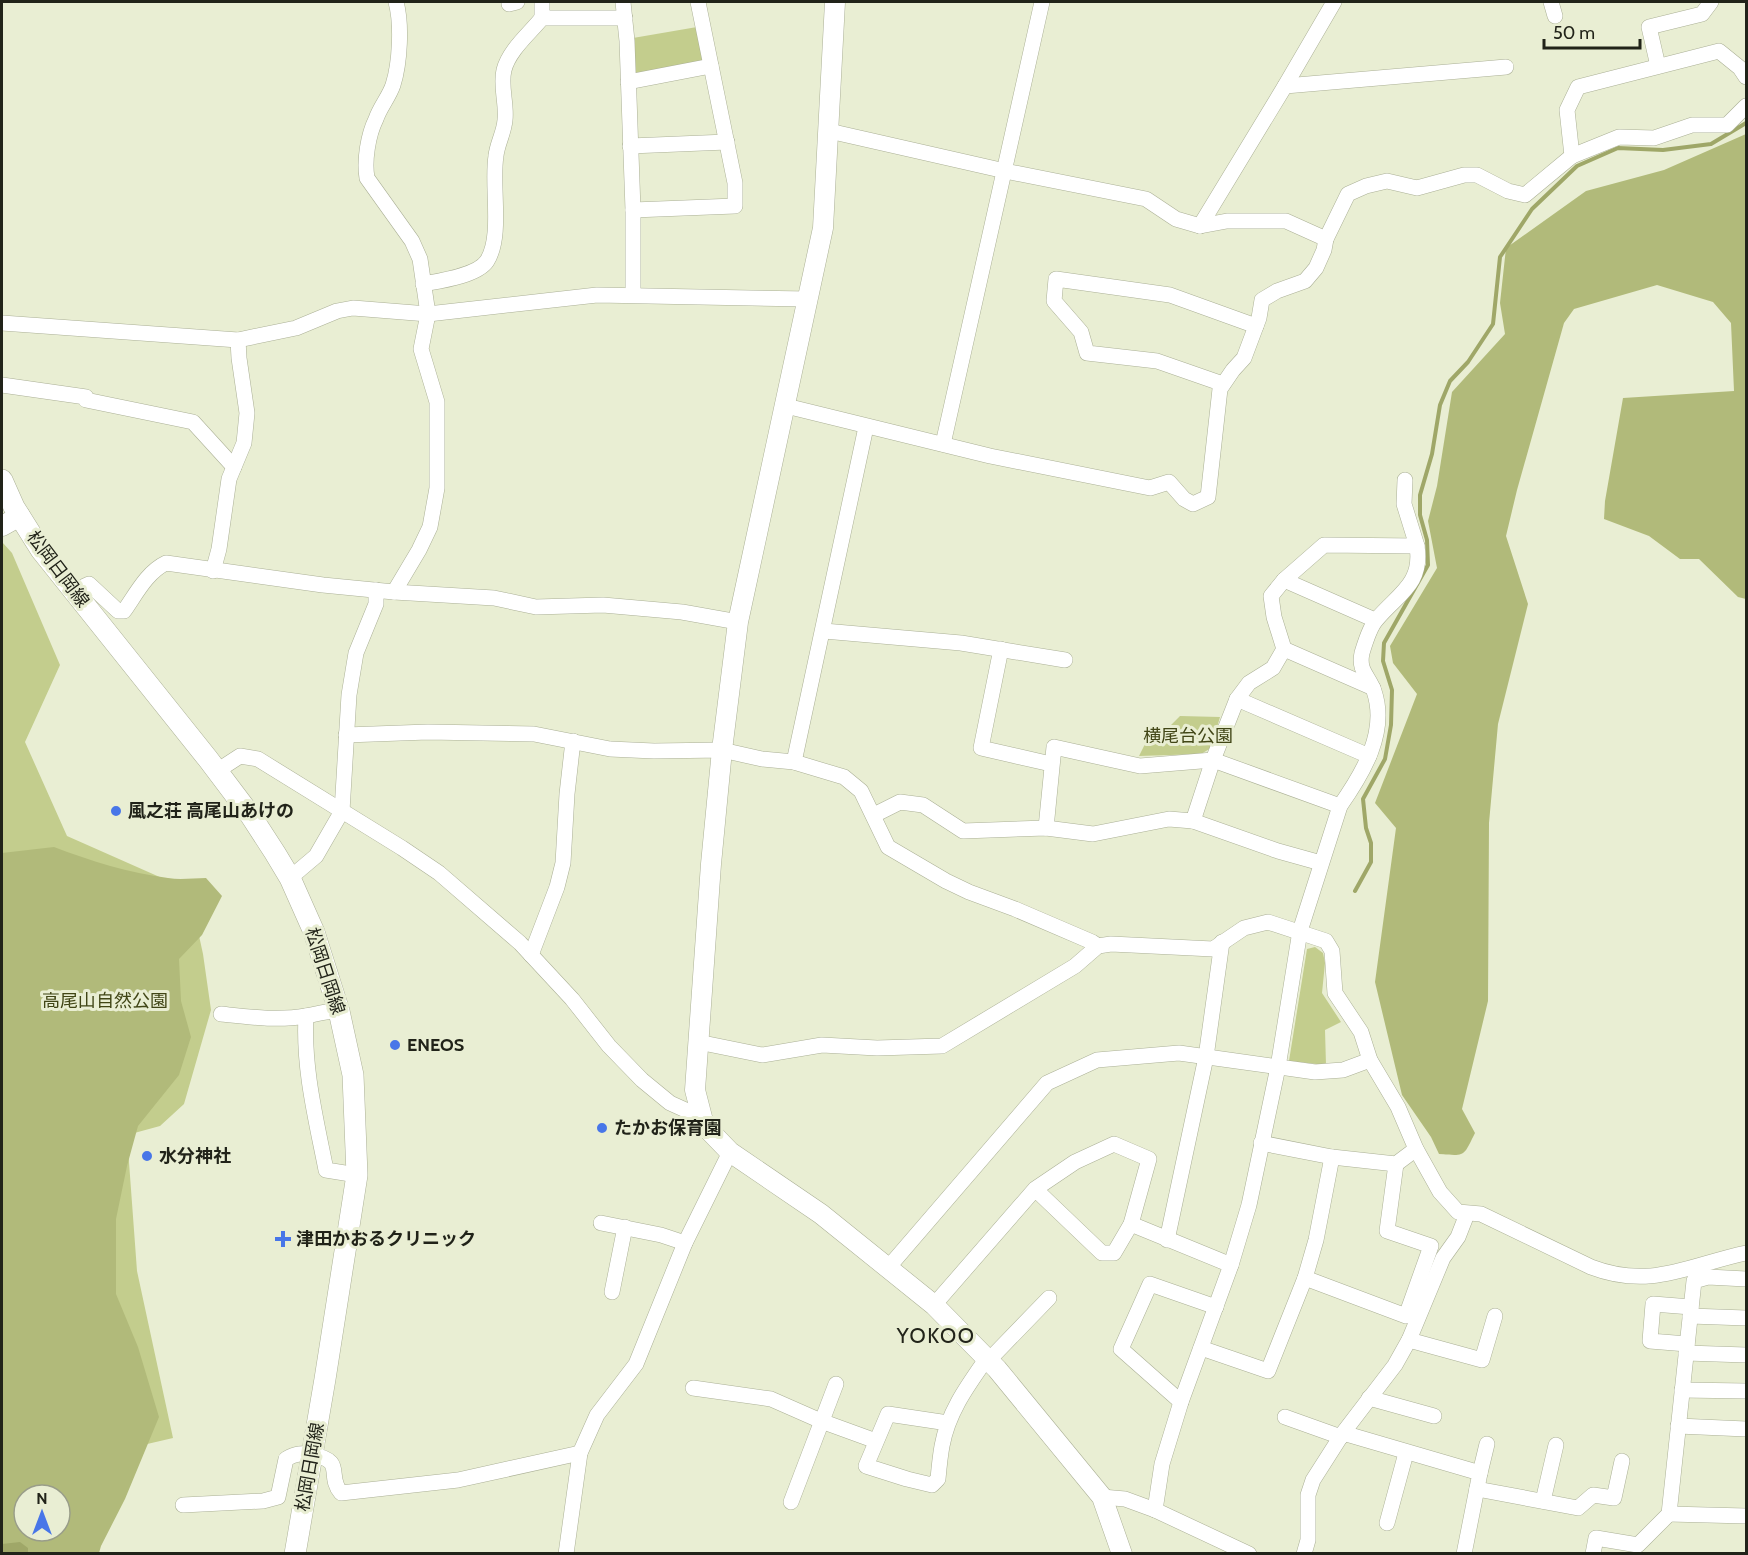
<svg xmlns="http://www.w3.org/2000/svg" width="1748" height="1555" font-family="Cabin,'Noto Sans JP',sans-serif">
<rect width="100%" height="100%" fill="#e9eed3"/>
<g fill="#c3cd8d">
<path d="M 697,27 L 704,59 L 702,63 L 638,75 L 634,73 L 633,38 Z"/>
<path d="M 2,542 L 12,553 L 60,665 L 25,742 L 67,836 L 189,890 L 203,954 L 211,1010 L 184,1104 L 160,1126 L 127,1135 L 137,1271 L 173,1438 L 57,1465 L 2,1469 Z"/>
<path d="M 1180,716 L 1220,717 L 1211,748 L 1201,754 L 1139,756 L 1146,742 L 1165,731 Z"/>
<path d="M 1315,947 L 1323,953 L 1325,963 L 1322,993 L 1341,1022 L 1325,1030 L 1326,1065 L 1289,1061 L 1307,949 Z"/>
</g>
<g fill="#b1ba7a" fill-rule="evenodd">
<path d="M 1746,134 L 1746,599 L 1738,597 L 1699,559 L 1680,559 L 1649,536 L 1604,519 L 1605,501 L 1623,398 L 1734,391 L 1731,323 L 1713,302 L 1657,285 L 1574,309 L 1564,323 L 1517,490 L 1506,536 L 1528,604 L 1498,724 L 1489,823 L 1488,1001 L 1462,1109 L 1475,1133 C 1463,1157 1466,1156 1439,1154 L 1431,1137 L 1402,1095 L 1375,982 L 1396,828 L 1375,803 L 1417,694 L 1393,663 L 1390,646 L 1437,568 L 1428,521 L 1437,486 L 1452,392 L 1505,334 L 1500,303 L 1506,248 L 1586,191 L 1664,170 Z"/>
<path d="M 54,847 C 91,861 129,873 168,878 C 180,880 194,878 206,878 L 222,896 L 202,935 L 179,959 L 181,1001 L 191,1037 L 179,1075 L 138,1126 L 127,1166 L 116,1219 L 116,1294 L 138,1347 L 159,1417 L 125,1499 L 101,1546 L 99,1553 L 2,1554 L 2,853 ZM 24,1495 L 60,1495 L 60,1531 L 24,1531 Z"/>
</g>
<path fill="#9fa768" d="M 20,1542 L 28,1548 L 28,1553 L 2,1553 L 2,1544 Z"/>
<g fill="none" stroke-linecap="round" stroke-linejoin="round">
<path stroke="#9fa768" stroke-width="4" d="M 1355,891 L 1371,862 L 1371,843 L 1366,828 L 1363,799 L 1385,759 L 1391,725 L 1392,690 L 1383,661 L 1384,643 L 1428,565 L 1427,540 L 1420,515 L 1420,495 L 1432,454 L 1440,405 L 1450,381 L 1468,362 L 1493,324 L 1500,257 L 1532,209 L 1577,166 L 1618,148 L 1663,150 L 1711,144 L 1746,123"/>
<defs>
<g id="minor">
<path d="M 509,2 L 509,4 L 517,2"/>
<path d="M 623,2 L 627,41 L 633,210 L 633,295"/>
<path d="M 1551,2 L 1555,16"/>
<path d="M 542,18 L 542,2"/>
<path d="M 1658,66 L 1649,27 L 1702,14 L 1711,2"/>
<path d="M 628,82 L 711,66"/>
<path d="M 1285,86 L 1506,67"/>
<path d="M 829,131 L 1005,171 L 1146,199 L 1176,219 L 1200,226 L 1227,221 L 1286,221 L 1326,239"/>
<path d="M 630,146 L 727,142"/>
<path d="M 1572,156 L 1567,110 L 1578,87 L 1719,51 L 1740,68 L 1746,77"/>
<path d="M 633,210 L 735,206 L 735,183 L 698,2"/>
<path d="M 1200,226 L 1285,86 L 1334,2"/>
<path d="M 423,284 C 439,281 477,276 487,261 C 503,236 491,185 496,156 C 497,144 504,133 505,120 C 507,104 500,86 504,70 C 509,50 530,33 542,18 L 625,18"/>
<path d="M 2,323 L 238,340 L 296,328 L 337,311 L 353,308 L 428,314 L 597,295 L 808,299"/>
<path d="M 1223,384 L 1157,361 L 1087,353 L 1081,332 L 1054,301 L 1056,279 L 1170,295 L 1256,326"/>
<path d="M 2,385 L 86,397 L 86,400 L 193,422 L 234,467"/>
<path d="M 786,406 L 990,456 L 1150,488 L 1169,482 L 1184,499 L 1193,504 L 1208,497 L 1220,389 L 1233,370 L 1244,358 L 1259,318 L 1262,300 L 1277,291 L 1305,281 L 1316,268 L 1324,250 L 1326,239 L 1348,194 L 1366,186 L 1387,181 L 1417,188 L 1464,175 L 1477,175 L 1508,191 L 1525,195 L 1572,156 L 1619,137 L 1654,138 L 1692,125 L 1727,125 L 1746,106"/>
<path d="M 943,444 L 1042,2"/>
<path d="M 213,571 L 219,549 L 229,479 L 244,443 L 247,413 L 239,358 L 238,340"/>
<path d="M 1284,580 L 1375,620"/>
<path d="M 74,591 L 89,584 L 118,611 L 124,611 C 136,594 147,572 166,563 L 323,585 L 394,592 L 494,598 L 536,607 L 603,605 L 682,612 L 738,622"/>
<path d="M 394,592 L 419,550 L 430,527 L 437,488 L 437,402 L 421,349 L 428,314 L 420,259 L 412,241 L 367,178 C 364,161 368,135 376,119 C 380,107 389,97 393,85 C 400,63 402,24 396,2"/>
<path d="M 824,631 L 961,643 L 1065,660"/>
<path d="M 1001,649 L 981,748 L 1051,764"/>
<path d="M 1284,649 L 1373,688"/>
<path d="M 1237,699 L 1369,756"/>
<path d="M 346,735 L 428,732 L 534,734 L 610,749 L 654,751 L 722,750 L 762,759 L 794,762 L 844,777 L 861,791 L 888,847 L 946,881 L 969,892 L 1015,909 L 1092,942 L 1098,946"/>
<path d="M 794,762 L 866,427"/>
<path d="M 217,771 L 240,756 L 258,759 L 402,848 L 439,873 L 520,943 L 572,999 L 609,1046 L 642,1080 L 670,1103 L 701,1117"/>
<path d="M 874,815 L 900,802 L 923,805 L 963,831 L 1046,828 L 1093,834 L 1169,819 L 1193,821 L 1278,851 L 1321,863"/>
<path d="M 1193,821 L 1213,760 L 1237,699 L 1249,683 L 1273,668 L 1284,649 L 1274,617 L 1271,596 L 1284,580 L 1324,545 L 1417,546 L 1404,504 L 1405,480"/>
<path d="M 1046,828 L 1054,747 L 1140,766 L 1213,760 L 1340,806"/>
<path d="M 290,878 L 316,856 L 342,811 L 349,695 L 356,653 L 376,604 L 376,590"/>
<path d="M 531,955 L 557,887 L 563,863 L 567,794 L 573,741"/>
<path d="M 221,1014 C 249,1017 278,1021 306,1016 C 318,1014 327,1010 339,1011"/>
<path d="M 306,1016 C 303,1068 316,1119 326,1170 L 357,1175"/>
<path d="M 698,1042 L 762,1055 L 822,1045 L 877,1048 L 942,1046 L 1075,966 L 1098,946 L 1111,944 L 1213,949 L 1244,928 L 1268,922 L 1326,941 L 1332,951 L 1335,993 L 1361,1032 L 1370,1060 L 1398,1107 L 1416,1149 L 1440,1192 L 1458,1212 L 1481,1214 L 1591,1267 C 1651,1290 1689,1265 1746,1253"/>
<path d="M 1261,1143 L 1332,1157 L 1396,1164 L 1416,1149"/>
<path d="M 601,1223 L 661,1235 L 685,1243"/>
<path d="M 1131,1224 L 1231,1265"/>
<path d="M 1167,1240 L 1206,1057 L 1222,942"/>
<path d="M 887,1269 L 1047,1083 L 1097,1060 L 1179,1053 L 1315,1072 L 1343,1070 L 1370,1060"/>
<path d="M 1305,1278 L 1406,1316 L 1431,1246 L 1387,1231 L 1396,1164"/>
<path d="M 612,1292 L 625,1227"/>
<path d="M 934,1305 L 1035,1189 L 1075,1162 L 1114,1144 L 1149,1159 L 1131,1224 L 1114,1253 L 1102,1253 L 1035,1189"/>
<path d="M 1690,1316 L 1746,1318"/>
<path d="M 1409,1340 L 1482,1360 L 1495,1316"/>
<path d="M 1687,1344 L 1650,1341 L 1653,1304 L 1691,1307"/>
<path d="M 1201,1348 L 1268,1371 L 1305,1278 L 1316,1240 L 1332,1157"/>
<path d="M 1686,1353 L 1746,1355"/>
<path d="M 989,1360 L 1049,1298"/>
<path d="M 693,1388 L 771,1399 L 821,1421 L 876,1441"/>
<path d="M 1682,1390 L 1746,1391"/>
<path d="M 1369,1398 L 1434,1416"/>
<path d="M 1181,1402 L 1121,1349 L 1150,1284 L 1216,1307"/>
<path d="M 1285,1417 L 1341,1437"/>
<path d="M 948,1423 L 888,1414 L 866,1466 L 907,1479 L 932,1485 L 938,1479 C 939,1468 940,1457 942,1446 C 948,1412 968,1385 987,1358"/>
<path d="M 1678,1426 L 1746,1429"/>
<path d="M 1343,1433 L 1480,1473 L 1464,1554"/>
<path d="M 1480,1473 L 1487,1444"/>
<path d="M 1477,1489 L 1578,1508 L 1593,1495 L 1614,1498 L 1622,1461"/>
<path d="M 1102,1497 L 1125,1499 L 1155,1510 L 1249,1554"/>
<path d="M 1543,1501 L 1556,1445"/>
<path d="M 791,1502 L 836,1384"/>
<path d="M 183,1505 L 263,1501 L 278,1497 L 286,1459 C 296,1453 302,1453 313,1455 C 346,1461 326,1475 341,1493 L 458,1480 L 580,1453"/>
<path d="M 1155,1510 L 1162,1464 L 1181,1402 L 1231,1265 L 1249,1205 L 1278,1067 L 1300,931 L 1340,806 C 1363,773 1388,732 1374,691 C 1369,676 1358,671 1362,653 C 1365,643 1370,626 1377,619 C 1398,594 1423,584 1417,546"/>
<path d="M 1669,1514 L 1746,1516"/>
<path d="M 1387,1523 L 1406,1453"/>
<path d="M 566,1554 L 580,1453 L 597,1415 L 636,1364 L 685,1243 L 730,1152"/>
<path d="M 1304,1554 L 1308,1540 L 1308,1495 L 1313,1480 L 1343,1433 L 1395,1365 L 1409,1340 L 1443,1258 L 1458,1237 L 1467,1214"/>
<path d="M 1593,1554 L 1596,1538 L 1638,1545 L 1669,1514 L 1694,1281 L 1708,1277 L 1746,1279"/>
</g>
<g id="tertiary">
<path d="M 835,2 L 823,228 L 738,622 L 722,750 L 711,864 L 695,1090 L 704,1125 L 730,1152 L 821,1214 L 934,1305 L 997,1369 L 1102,1497 L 1122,1554"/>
<path d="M 2,526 L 20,516"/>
</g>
<path id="secondary" d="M 2,480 L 14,507 L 41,550 L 208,759 L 251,816 L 275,853 L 290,878 L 314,932 L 339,1011 L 353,1075 L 357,1175 L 325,1379 L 295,1554"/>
</defs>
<use href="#minor" stroke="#abb096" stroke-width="16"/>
<use href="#tertiary" stroke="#abb096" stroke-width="21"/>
<use href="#secondary" stroke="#abb096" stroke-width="22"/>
<use href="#minor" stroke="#fff" stroke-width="15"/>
<use href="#tertiary" stroke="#fff" stroke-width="20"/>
<use href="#secondary" stroke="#fff" stroke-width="21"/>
</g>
<g fill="#4876e8" stroke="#e9eed3" stroke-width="2">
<circle cx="116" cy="811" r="6"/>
<circle cx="395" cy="1045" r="6"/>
<circle cx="602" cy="1128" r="6"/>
<circle cx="147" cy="1156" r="6"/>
<path d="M280 1230h6v6h6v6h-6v6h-6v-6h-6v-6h6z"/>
</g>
<g text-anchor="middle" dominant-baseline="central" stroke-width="6" stroke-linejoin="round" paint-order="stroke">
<g font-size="18" fill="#212319" stroke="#e9eed3">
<text transform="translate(58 569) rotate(53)">松岡日岡線</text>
<text transform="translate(325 971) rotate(72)">松岡日岡線</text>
<text transform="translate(310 1467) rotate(-80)">松岡日岡線</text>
</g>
<g font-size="18" fill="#414616" stroke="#e9eed3">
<text x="1188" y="736">横尾台公園</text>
<text x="105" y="1001">高尾山自然公園</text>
</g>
<g font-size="18" font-weight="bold" fill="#212319" stroke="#e9eed3" text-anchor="start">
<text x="128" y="811">風之荘 高尾山あけの</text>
<text x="407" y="1045">ENEOS</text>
<text x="614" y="1128">たかお保育園</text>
<text x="159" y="1156">水分神社</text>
<text x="296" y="1239">津田かおるクリニック</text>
</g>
<g font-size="21" letter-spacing="1.5" fill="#212319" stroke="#e9eed3">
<text x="936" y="1335">YOKOO</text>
</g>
</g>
<rect width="1748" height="1555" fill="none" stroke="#212319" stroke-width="6"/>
<g transform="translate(42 1513)"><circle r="28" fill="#e9eed3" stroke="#999d89" stroke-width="1.5"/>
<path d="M0-4.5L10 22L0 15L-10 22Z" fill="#4876e8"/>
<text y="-9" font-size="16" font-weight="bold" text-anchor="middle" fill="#212319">N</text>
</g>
<path d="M1544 39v9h96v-9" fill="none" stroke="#212319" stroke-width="3"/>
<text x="1553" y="39" font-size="18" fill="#212319" stroke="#e9eed3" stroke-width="4.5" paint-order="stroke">50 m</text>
</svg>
